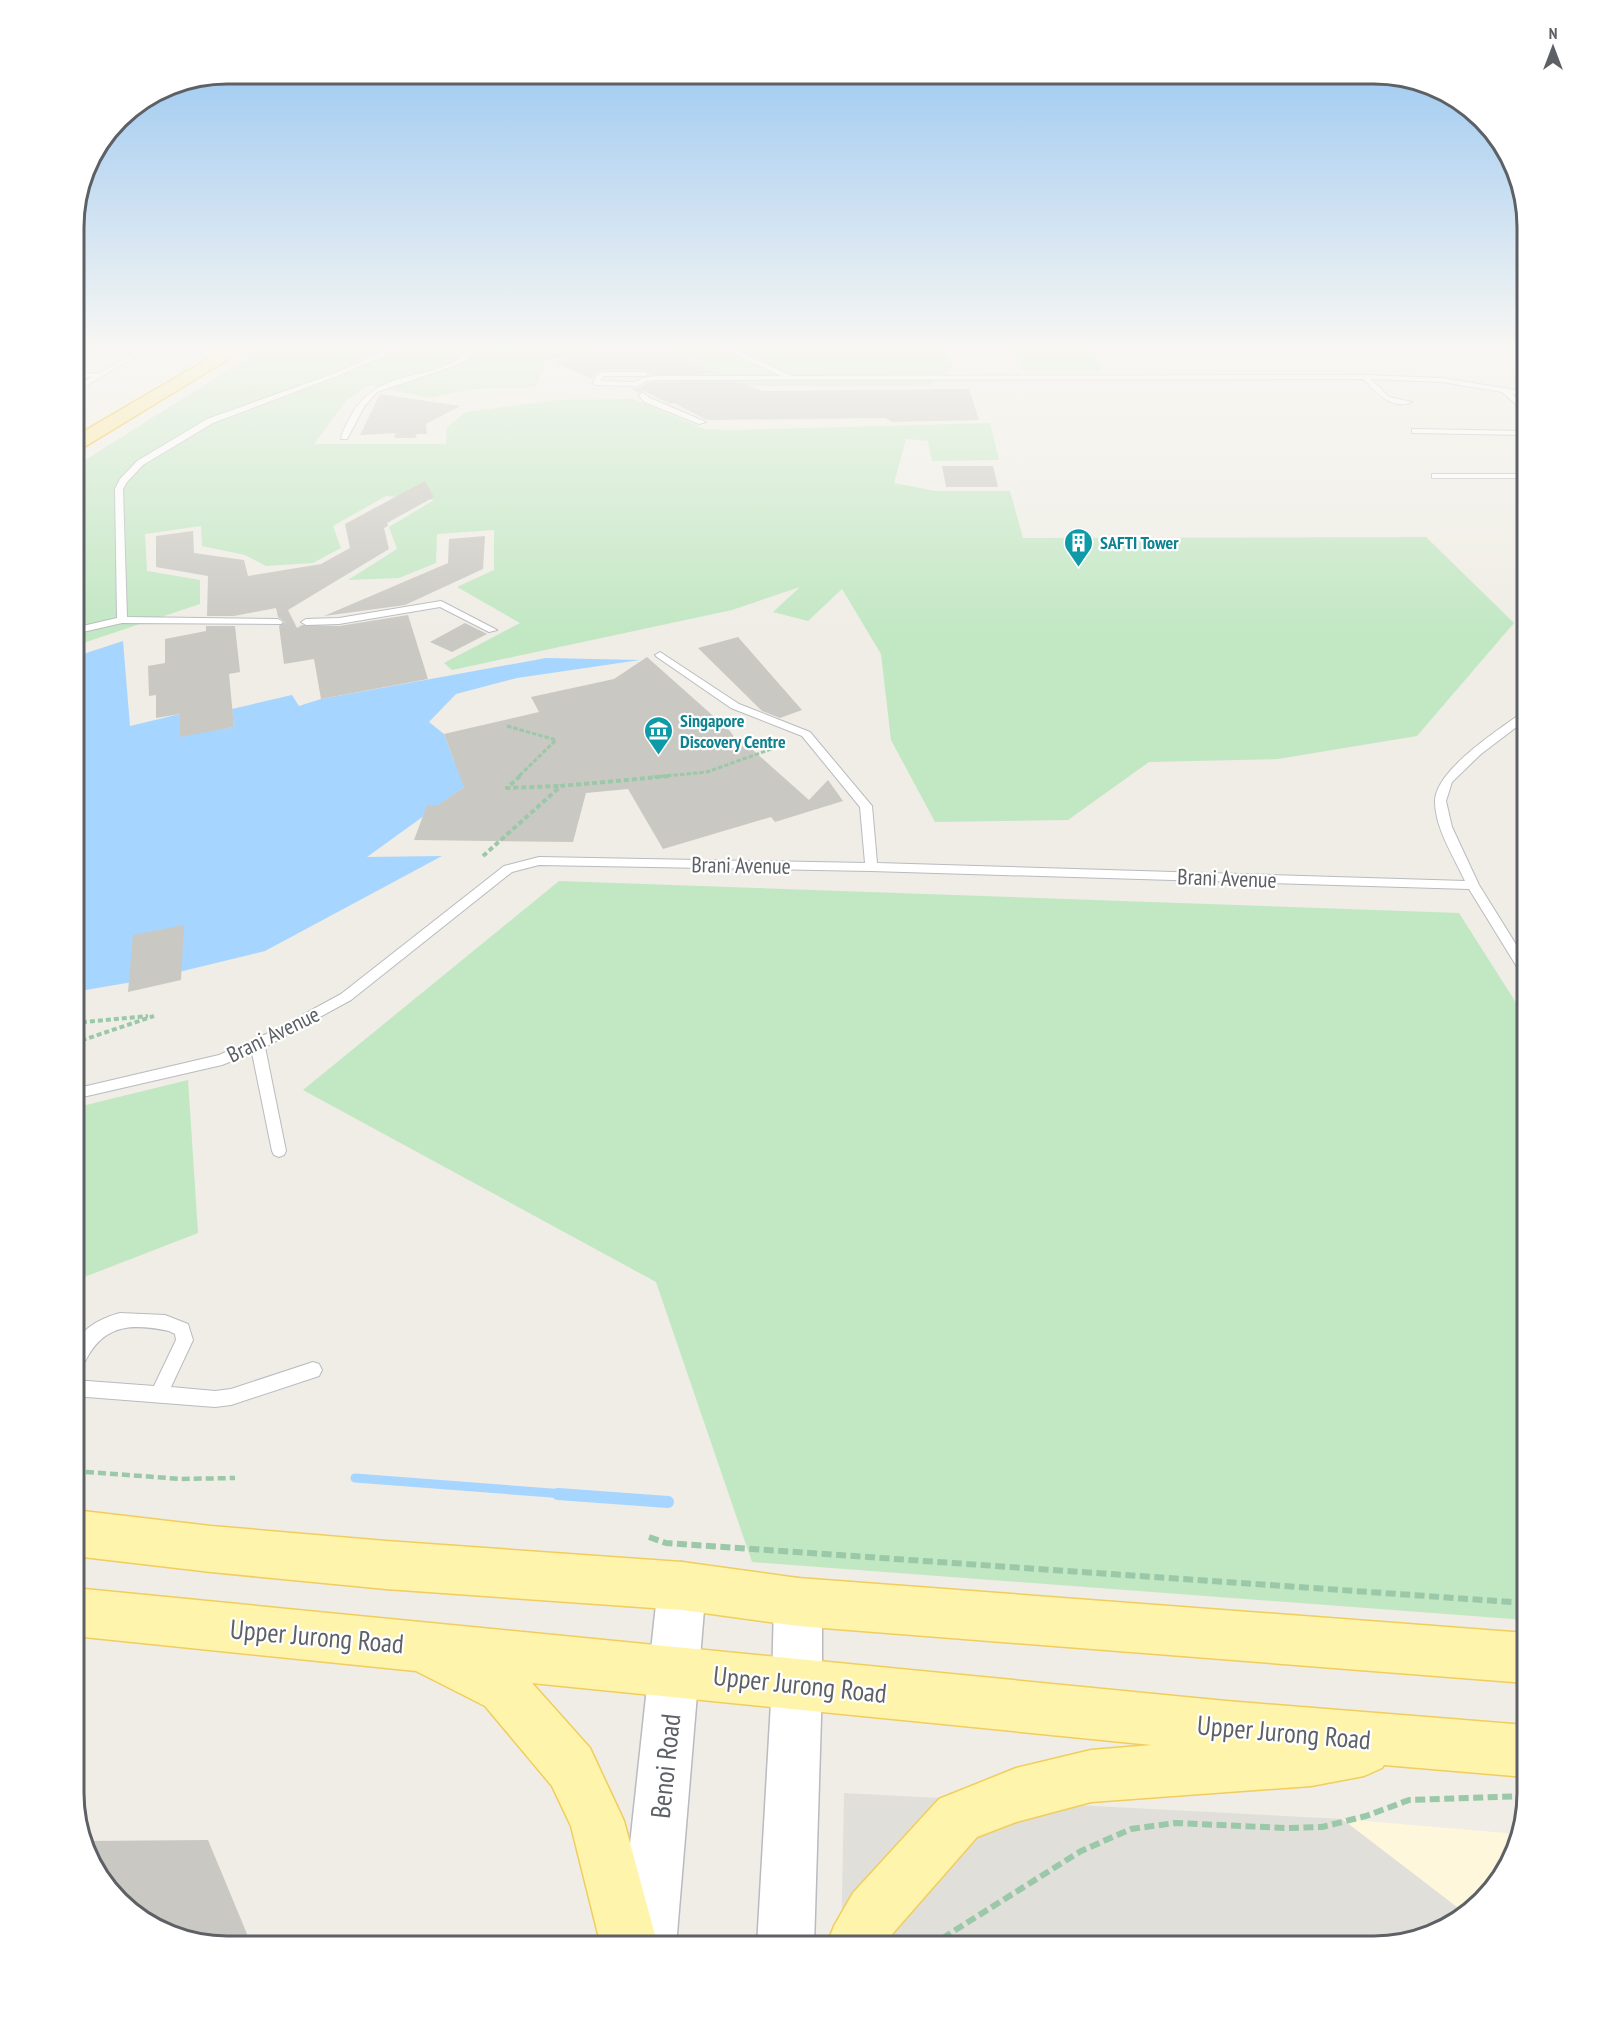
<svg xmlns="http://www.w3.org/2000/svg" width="1601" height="2020" font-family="'PT Sans Narrow',sans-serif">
<rect width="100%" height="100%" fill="#efede5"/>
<path fill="#fef7dc" d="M 1342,1819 L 1517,1834 L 1507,1869 L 1466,1914 Z"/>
<path fill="#e1dfda" d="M 844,1793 L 1342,1819 L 1466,1914 L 1459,1921 L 1374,1946 L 841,1946 Z"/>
<g fill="#c2e7c3">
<path d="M 262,349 L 589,350 L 546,361 L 535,387 L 473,389 L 429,398 L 369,385 L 346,401 L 314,444 L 446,444 L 447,427 L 466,412 L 559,400 L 633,399 L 705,429 L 733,430 L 990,423 L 999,460 L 932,461 L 928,441 L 906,439 L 894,483 L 935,491 L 1010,491 L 1023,538 L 1426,537 L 1514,623 L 1417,736 L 1278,759 L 1149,762 L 1068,820 L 935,822 L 891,740 L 881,654 L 842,589 L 808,621 L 773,612 L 800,587 L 732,610 L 452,670 L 444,663 L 520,623 L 457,587 L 494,570 L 494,530 L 437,534 L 436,563 L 399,578 L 348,580 L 397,549 L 389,527 L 434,500 L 386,496 L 333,526 L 341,548 L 313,563 L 266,566 L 245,555 L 202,546 L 201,526 L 145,534 L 147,571 L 200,580 L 200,604 L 74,646 L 74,467 Z"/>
<path d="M 668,349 L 946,349 L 953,369 L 929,386 L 661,386 L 665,364 L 695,366 L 699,362 Z"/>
<path d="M 1016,349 L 1092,349 L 1102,371 L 1021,371 Z"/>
<path d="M 559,881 L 1459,913 L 1527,1020 L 1527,1620 L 752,1562 L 656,1282 L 303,1090 Z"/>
<path d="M 188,1080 L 198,1233 L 74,1281 L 74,1108 Z"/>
</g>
<path fill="#a6d5ff" d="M 123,641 L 130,726 L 180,714 L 180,736 L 234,727 L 232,709 L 292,695 L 299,706 L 321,699 L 546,658 L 640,660 L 517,678 L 456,694 L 429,722 L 444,734 L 454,761 L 493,766 L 367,857 L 442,856 L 265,951 L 150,979 L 74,992 L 74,657 Z"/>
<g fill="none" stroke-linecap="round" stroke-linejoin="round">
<path stroke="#a6d5ff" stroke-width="9" d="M 355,1478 L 578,1495"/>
<path stroke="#a6d5ff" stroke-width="12" d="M 558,1494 L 668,1502"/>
</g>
<g fill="#cac8c2">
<path d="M 597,349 L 669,350 L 718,374 L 650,375 L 645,370 L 602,370 L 596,373 L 592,379 L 554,362 Z"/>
<path d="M 656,382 L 736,382 L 763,391 L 969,389 L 979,420 L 892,422 L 886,418 L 707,420 L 674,403 L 670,404 L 644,391 L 639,393 L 630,388 L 638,388 L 647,383 Z"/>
<path d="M 380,394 L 460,406 L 426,424 L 427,434 L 417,434 L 415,438 L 394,438 L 396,433 L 360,435 Z"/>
<path d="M 942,466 L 993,466 L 998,487 L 946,487 Z"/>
<path d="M 425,481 L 434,497 L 387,523 L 388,526 L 384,528 L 389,549 L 288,610 L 297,628 L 302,625 L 339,626 L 408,615 L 428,679 L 321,699 L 314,659 L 284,664 L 279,626 L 285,622 L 278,617 L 276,608 L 234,616 L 207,616 L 208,576 L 156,567 L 156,536 L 193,531 L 194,553 L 244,560 L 248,576 L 321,564 L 350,548 L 345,524 Z"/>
<path d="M 485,536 L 483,569 L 405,605 L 324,616 L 448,563 L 449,539 Z"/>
<path d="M 465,623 L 487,634 L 452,652 L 430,642 Z"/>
<path d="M 206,626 L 235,626 L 240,672 L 229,674 L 234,727 L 180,737 L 180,714 L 156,718 L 156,695 L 149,696 L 148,666 L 165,663 L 165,639 L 206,631 Z"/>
<path d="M 738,637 L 802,710 L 780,718 L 762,711 L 698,648 Z"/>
<path d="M 647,657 L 729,730 L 739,743 L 745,743 L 809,800 L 828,780 L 843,801 L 775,822 L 771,817 L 663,849 L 628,789 L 586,793 L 573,842 L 414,840 L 427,805 L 438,805 L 464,787 L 444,734 L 539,712 L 531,697 L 614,679 Z"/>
<path d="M 184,925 L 181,980 L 128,992 L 133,935 Z"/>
<path d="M 208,1840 L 252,1946 L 227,1946 L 151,1926 L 99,1878 L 88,1841 Z"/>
</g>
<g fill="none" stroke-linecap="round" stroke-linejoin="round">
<defs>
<g id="service">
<path d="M 140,349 L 148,349 L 74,393 L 74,388 L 92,377 L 74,378 L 74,374 L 100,373 Z"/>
<path d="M 389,349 L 399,349 L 342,374 L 213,423 L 143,465 L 127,482 L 123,489 L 127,617 L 278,619 L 283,622 L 281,624 L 122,623 L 74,634 L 74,628 L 117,618 L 115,489 L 120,479 L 137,461 L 207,419 L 338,372 Z"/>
<path d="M 468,349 L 475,349 L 469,358 L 459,364 L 377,392 L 364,407 L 347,439 L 341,439 C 342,431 348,421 352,414 C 382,363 443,384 468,349 Z"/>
<path d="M 724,349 L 733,349 L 792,376 L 1365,375 L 1442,378 L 1527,392 L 1527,396 L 1512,394 L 1527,409 L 1527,414 L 1502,392 L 1442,382 L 1371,379 L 1389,397 L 1412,402 C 1392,411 1376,392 1363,379 L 656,380 L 646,381 L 638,386 L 596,385 L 593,383 L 597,375 L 602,372 L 645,372 L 648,374 L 645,376 L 604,376 L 600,381 L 636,382 L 642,378 L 656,376 L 781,376 Z"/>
<path d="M 643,393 L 650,398 L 706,422 L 699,424 L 644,402 L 639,395 Z"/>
<path d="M 1415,429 L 1527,431 L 1527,435 L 1412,433 L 1412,429 Z"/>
<path d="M 1435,474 L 1527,474 L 1527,478 L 1432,478 L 1432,474 Z"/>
<path d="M 441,601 L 497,630 L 489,632 L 440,607 L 339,624 L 306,625 L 301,622 L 306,619 L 339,618 Z"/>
<path d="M 660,652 L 739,704 L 810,732 L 872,806 L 877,863 L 1465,881 C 1454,857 1436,830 1435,803 C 1433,771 1500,729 1523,712 L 1527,711 L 1527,719 L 1481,754 L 1452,782 L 1446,801 L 1452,827 L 1479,885 L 1527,962 L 1527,977 L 1522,975 L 1469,889 L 871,871 L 539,865 L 512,872 L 351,1000 L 265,1047 L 286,1151 L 284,1155 L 279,1157 L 274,1155 L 272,1151 L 252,1053 L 222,1065 L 74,1099 L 74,1089 L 219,1055 L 273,1031 L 341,994 L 504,866 L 539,857 L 865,863 L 860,807 L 802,736 L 731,708 L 657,657 L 655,655 Z"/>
<path d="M 120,1313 L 165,1315 L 188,1324 L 193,1340 L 171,1387 L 215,1391 L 231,1389 L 313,1362 L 319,1364 L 322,1370 L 319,1376 L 313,1378 L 231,1405 L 215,1407 L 74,1396 L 74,1380 L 154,1386 L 176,1340 L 175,1334 L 169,1331 C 135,1324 107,1323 88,1356 C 83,1364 82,1370 74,1373 C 74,1365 72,1355 74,1348 C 80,1328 102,1318 120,1313 Z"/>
</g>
<g id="secondary">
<path d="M 682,1562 L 699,1569 L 706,1586 L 676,1946 L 619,1946 L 658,1586 L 665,1569 Z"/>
<path d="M 798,1578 L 815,1585 L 822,1602 L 822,1685 L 814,1946 L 757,1946 L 772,1685 L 774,1602 L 781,1585 Z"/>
</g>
<g id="primary">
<path d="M 74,1510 L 211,1526 L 386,1541 L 682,1562 L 798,1578 L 1527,1633 L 1527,1683 L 798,1626 L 682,1610 L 386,1589 L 211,1572 L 74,1556 Z"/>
<path d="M 74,1588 L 1226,1701 L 1527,1725 L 1527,1777 L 1384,1765 L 1382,1768 L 1364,1776 L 1311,1786 L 1091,1802 L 1016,1822 L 977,1837 L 893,1933 L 885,1946 L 826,1946 L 834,1926 L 853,1893 L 939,1799 L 1016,1768 L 1091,1750 L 1152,1745 L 532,1683 L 590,1748 L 624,1821 L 658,1946 L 601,1946 L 571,1826 L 552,1786 L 485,1706 L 416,1671 L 74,1636 Z"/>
</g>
<path id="motorway" d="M 225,349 L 245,349 L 81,449 L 74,451 L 74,437 Z"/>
</defs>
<use href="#service" stroke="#b8bbbf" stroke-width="2"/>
<use href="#secondary" stroke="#b9bbc1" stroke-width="3"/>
<use href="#primary" stroke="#f1cd5d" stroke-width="3"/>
<use href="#motorway" stroke="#f4b101" stroke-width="3"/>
<g stroke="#9bc8a9" stroke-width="3" stroke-dasharray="4.5 2" stroke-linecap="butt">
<path d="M 507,726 L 556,740 L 518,777"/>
<path d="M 654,777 L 707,772 L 774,748"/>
</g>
<g stroke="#9bc8a9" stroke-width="4" stroke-dasharray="5 3" stroke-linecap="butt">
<path d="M 520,776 L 507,788 L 560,786"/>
<path d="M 483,856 L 561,786 L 669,776"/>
<path d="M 74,1023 L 148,1016"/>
<path d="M 74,1043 L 154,1016"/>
</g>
<path stroke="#9bc8a9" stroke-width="4.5" stroke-dasharray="8 4" stroke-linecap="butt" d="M 74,1471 L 181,1479 L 235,1478"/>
<g stroke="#9bc8a9" stroke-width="6" stroke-dasharray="10 4.5" stroke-linecap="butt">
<path d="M 649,1537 L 666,1543 L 1527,1603"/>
<path d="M 930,1946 L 1081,1851 L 1131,1829 L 1175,1823 L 1286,1828 L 1322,1827 L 1366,1816 L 1409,1800 L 1527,1796"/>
</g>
<use href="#service" fill="#fff" fill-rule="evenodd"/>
<use href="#secondary" fill="#fff" fill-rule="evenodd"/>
<use href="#primary" fill="#fff4ab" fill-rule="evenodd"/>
<use href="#motorway" fill="#fde58f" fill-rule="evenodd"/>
</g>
<linearGradient id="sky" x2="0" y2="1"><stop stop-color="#8dc1f1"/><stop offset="0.55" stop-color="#f8f7f3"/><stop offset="1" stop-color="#f8f7f3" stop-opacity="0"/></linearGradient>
<rect width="1601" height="632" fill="url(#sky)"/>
<defs>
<symbol id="building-pin" viewBox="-11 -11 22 30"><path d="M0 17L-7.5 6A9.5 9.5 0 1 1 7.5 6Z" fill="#0f9aa8" stroke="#fff"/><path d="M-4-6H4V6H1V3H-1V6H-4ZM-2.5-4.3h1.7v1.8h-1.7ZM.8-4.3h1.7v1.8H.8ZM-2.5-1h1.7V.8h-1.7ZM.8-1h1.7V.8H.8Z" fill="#fff"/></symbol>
<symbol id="museum-pin" viewBox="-11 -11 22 30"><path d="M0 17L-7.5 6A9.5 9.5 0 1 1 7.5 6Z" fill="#0f9aa8" stroke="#fff"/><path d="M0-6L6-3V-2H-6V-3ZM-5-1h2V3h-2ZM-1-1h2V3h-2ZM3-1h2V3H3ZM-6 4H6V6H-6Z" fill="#fff"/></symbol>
</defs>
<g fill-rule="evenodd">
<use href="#building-pin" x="1062" y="526" width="33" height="45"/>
<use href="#museum-pin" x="642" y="714" width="33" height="45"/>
</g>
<g text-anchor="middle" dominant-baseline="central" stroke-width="4.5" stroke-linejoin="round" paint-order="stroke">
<g font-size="18" font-weight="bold" fill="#0d838f" stroke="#fff" text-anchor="start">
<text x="1100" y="542">SAFTI Tower</text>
<text x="680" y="720">Singapore<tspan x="680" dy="21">Discovery Centre</tspan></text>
</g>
<g font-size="22" fill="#5d6166" stroke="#fff">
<text transform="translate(741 865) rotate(1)">Brani Avenue</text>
<text transform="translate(1227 878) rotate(2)">Brani Avenue</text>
<text transform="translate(273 1034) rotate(-26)">Brani Avenue</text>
</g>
<g font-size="27" fill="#5d6166" stroke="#fff">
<text transform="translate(317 1636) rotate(5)">Upper Jurong Road</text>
<text transform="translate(800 1684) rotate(6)">Upper Jurong Road</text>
<text transform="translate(1284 1732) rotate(5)">Upper Jurong Road</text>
<text transform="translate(665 1766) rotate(-84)">Benoi Road</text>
</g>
</g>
<path d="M0 0H1601V2020H0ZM227 84H1374A143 143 0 0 1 1517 227V1793A143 143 0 0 1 1374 1936H227A143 143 0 0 1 84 1793V227A143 143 0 0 1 227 84Z" fill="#fff" fill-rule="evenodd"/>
<path fill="none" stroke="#5d6166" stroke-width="3" d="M227 84H1374A143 143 0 0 1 1517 227V1793A143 143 0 0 1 1374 1936H227A143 143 0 0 1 84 1793V227A143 143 0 0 1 227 84Z"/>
<g transform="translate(1553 48)" stroke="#ffffff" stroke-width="4.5" paint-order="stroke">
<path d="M0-4.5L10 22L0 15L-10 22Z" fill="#5d6166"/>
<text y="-9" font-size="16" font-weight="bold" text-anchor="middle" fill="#5d6166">N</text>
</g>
</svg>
